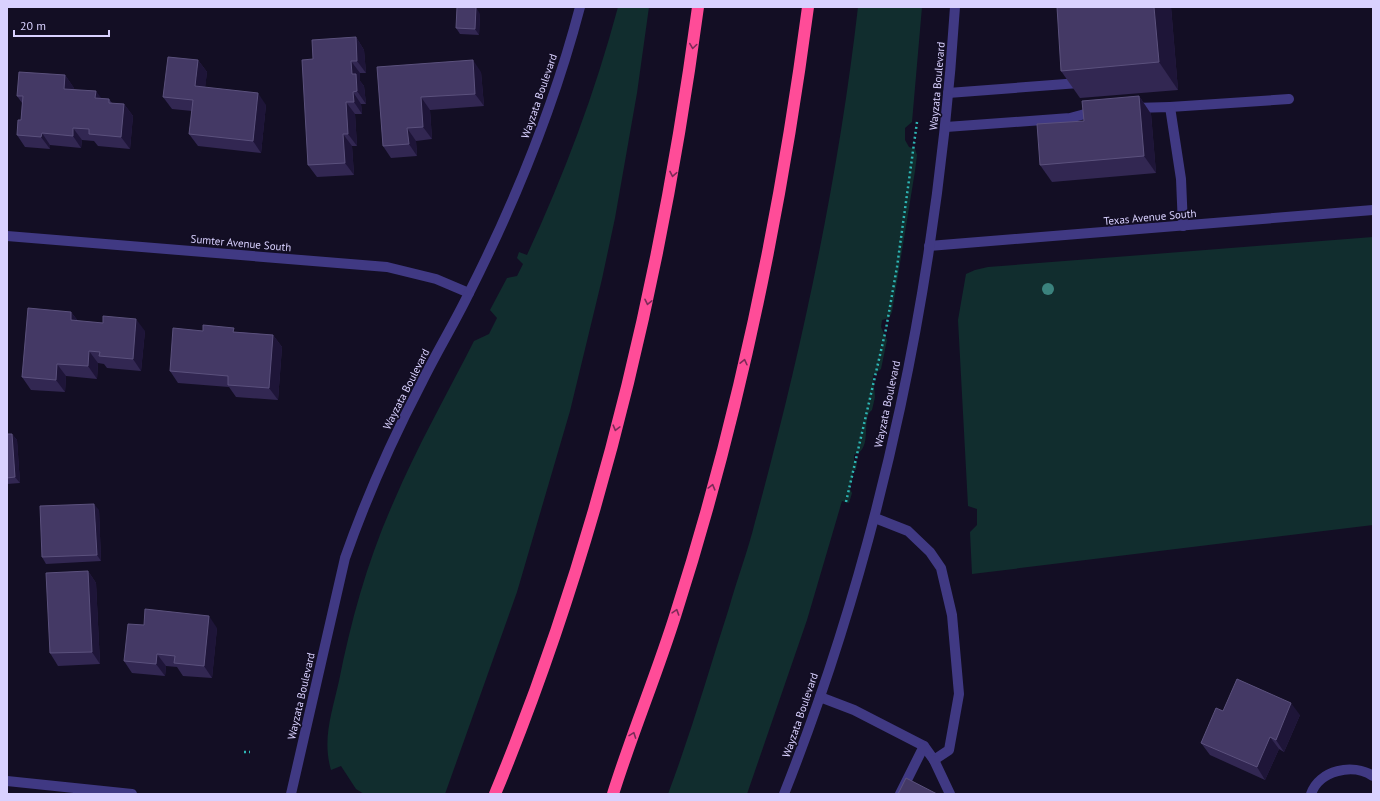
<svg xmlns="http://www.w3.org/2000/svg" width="1380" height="801" font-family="'PT Sans',sans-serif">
<rect width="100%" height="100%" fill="#130e24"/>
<g fill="#112d2e">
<path d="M 618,7 L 649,7 L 637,93 L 615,218 L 602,279 L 570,411 L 517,592 L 445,794 L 364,794 L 356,789 L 341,766 L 331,770 C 322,740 332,712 339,681 C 351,620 368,559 394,501 C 417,447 447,394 474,341 L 489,334 L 497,318 L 490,310 L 507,278 L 517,276 L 523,264 L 517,258 L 519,252 L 527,255 C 564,175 595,93 618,7 Z"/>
<path d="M 858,7 L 922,7 L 912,122 L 905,128 L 905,140 L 909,147 L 915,149 L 917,155 L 915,171 L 892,312 L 889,318 L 882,320 L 881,327 L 887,340 L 881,369 L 873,376 L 875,397 L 872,410 C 860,418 874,449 854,455 L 854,460 L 857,462 L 856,470 L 853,470 L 852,482 L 849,487 L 852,493 L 849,503 L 842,501 L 807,620 L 747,794 L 668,794 C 691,733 709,670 729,608 C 737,579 748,551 755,522 C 801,353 838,181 858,7 Z"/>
<path d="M 1373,237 L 1373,525 L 972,574 L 970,532 L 977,525 L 977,509 L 968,506 L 958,320 L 966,274 L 975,270 L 988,267 Z"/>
</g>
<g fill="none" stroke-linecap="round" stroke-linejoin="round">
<g stroke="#2eb6b5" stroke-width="2.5" stroke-dasharray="2 3" stroke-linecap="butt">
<path d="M 846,502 L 886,329 L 897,267 L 917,122"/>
<path d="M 244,752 L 250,752"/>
</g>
<g stroke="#403983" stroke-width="10">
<path d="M 948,93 L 1079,83"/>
<path d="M 1170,107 L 1289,99"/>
<path d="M 1134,108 L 1170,107 L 1181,179 L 1183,226"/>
<path d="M 946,127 L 1070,118 L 1096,111"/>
<path d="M 7,236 L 387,267 L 436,279 L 469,293"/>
<path d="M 929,246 L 1373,210"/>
<path d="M 820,697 L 854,710 L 924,746 L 934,760 L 949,750 L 959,694 L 952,615 L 941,568 L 930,552 L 908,531 L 875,518"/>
<path d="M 934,760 L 950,794"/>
<path d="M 7,781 L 132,794"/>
<path d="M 291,794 L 345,558 C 366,498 392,440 421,384 C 436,353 454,324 469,293 C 515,202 554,106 580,7"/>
<path d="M 784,794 C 883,544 938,275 955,7"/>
<path d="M 900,794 L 924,746"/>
<path d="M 1311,794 C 1319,770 1353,763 1373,776"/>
</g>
<g stroke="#ff4c98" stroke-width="12">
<path d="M 495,794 C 599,543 662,276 698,7"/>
<path d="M 613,794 C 632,733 657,674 676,613 C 739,416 781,212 808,7"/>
</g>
</g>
<circle fill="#3b827d" cx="1048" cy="289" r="6"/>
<g fill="#322752">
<path d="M 1171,7 L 1178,90 L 1080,98 L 1061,71 Z"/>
<path d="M 480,14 L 479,35 L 460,34 L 456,28 Z"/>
<path d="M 356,37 L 364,50 L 366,73 L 360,73 L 360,81 L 364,86 L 366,104 L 361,104 L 362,114 L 355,114 L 357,146 L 352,146 L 354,175 L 317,177 L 308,165 L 313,59 Z"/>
<path d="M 198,60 L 207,72 L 205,87 L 266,105 L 261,153 L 198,146 L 189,134 L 192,111 L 172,109 L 163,97 Z"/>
<path d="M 377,67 L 481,72 L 484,106 L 430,110 L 432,139 L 416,141 L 417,156 L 391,158 L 383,146 Z"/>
<path d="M 65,75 L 74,88 L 74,89 L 101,98 L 109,99 L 112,103 L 124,104 L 133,116 L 130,149 L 98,146 L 94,141 L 82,140 L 81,148 L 50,145 L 50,149 L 25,147 L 17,135 L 21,120 L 22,103 L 17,96 Z"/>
<path d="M 1139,96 L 1151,114 L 1156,173 L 1052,182 L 1040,165 L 1084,121 Z"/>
<path d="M 71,312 L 78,321 L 145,331 L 141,371 L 107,368 L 104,364 L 98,363 L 97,379 L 66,376 L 65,392 L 31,390 L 22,377 Z"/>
<path d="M 203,331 L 237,332 L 273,335 L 282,347 L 278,400 L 236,397 L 229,387 L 178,383 L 170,371 Z"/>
<path d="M 7,434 L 12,434 L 17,440 L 20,483 L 7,484 Z"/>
<path d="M 99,510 L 101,561 L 46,564 L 42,557 Z"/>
<path d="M 88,571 L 96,583 L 100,664 L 58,666 L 50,653 Z"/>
<path d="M 144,625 L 217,628 L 212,678 L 183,676 L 177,667 L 166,666 L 165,676 L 132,673 L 124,661 Z"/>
<path d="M 1223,711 L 1300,715 L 1284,752 L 1279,749 L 1265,780 L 1210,755 L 1201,743 Z"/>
</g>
<g fill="#1e1538">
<path d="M 476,7 L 480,14 L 479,35 L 475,29 Z"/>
<path d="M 1154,7 L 1171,7 L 1178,90 L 1159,62 Z"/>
<path d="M 356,37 L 364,50 L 366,73 L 357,61 Z"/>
<path d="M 198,60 L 207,72 L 204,98 L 195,86 Z"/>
<path d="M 473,60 L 481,72 L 484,106 L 475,94 Z"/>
<path d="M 351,61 L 360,73 L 360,81 L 364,86 L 366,104 L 357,91 L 352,74 Z"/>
<path d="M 65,75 L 74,88 L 73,101 L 64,89 Z"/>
<path d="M 96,91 L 105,103 L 95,98 Z"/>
<path d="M 353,92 L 361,104 L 362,114 L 354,102 Z"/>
<path d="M 258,93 L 266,105 L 261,153 L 253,141 Z"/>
<path d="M 1139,96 L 1151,114 L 1156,173 L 1144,156 Z"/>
<path d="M 421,97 L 430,110 L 432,139 L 423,127 Z"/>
<path d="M 346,102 L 355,114 L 357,146 L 348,134 Z"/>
<path d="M 124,104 L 133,116 L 130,149 L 121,137 Z"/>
<path d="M 73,128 L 82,140 L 81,148 L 73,136 Z"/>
<path d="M 407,128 L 416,141 L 417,156 L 409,144 Z"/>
<path d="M 42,133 L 50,145 L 50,149 L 41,137 Z"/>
<path d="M 343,134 L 352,146 L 354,175 L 345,163 Z"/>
<path d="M 71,312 L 80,324 L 71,320 Z"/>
<path d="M 136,319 L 145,331 L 141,371 L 133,359 Z"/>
<path d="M 273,335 L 282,347 L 278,400 L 269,388 Z"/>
<path d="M 89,351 L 98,363 L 97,379 L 88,366 Z"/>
<path d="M 57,364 L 66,376 L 65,392 L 56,380 Z"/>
<path d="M 12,434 L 17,440 L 20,483 L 15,477 Z"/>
<path d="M 94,504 L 99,510 L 101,561 L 97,555 Z"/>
<path d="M 88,571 L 96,583 L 100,664 L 92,652 Z"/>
<path d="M 209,616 L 217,628 L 212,678 L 204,666 Z"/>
<path d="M 157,654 L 166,666 L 165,676 L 156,664 Z"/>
<path d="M 1291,703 L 1300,715 L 1284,752 L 1276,740 Z"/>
<path d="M 1270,737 L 1279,749 L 1265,780 L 1257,767 Z"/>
</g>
<g fill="#443965" stroke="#5b517d">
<path d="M 457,7 L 476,7 L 475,29 L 456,28 Z"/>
<path d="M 1057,7 L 1154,7 L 1159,62 L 1061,71 Z"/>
<path d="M 356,37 L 357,61 L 351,61 L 352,74 L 356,74 L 357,91 L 353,92 L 354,102 L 346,102 L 348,134 L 343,134 L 345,163 L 308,165 L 302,60 L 313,59 L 312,40 Z"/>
<path d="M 168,57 L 198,60 L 195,86 L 258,93 L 253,141 L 189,134 L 193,100 L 163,97 Z"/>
<path d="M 473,60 L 475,94 L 421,97 L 423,127 L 407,128 L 409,144 L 383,146 L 377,67 Z"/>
<path d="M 19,72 L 65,75 L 64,89 L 96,91 L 95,98 L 109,99 L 109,103 L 124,104 L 121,137 L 89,134 L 89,129 L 73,128 L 73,136 L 42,133 L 41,137 L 17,135 L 18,120 L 21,120 L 23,96 L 17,96 Z"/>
<path d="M 1139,96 L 1144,156 L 1040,165 L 1037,124 L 1084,121 L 1082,101 Z"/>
<path d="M 28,308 L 71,312 L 71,320 L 103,323 L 103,316 L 136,319 L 133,359 L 99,356 L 100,352 L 89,351 L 88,366 L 57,364 L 56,380 L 22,377 Z"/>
<path d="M 203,325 L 234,328 L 233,332 L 273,335 L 269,388 L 228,385 L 228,376 L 170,371 L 173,328 L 203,331 Z"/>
<path d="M 7,434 L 12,434 L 15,477 L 7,478 Z"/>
<path d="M 94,504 L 97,555 L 42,557 L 40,506 Z"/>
<path d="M 88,571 L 92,652 L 50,653 L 46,573 Z"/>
<path d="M 145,609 L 209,616 L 204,666 L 174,663 L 175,656 L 157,654 L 156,664 L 124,661 L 128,624 L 144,625 Z"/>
<path d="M 1237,679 L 1291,703 L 1276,740 L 1270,737 L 1257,767 L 1201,743 L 1216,708 L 1223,711 Z"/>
<path d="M 906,778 L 937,794 L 898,794 Z"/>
</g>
<defs><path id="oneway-chevron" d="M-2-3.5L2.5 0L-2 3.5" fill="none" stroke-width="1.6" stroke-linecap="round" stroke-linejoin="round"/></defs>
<g stroke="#7d2a58">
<use href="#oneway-chevron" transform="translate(693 46) rotate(98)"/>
<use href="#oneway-chevron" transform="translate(673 174) rotate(101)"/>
<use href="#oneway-chevron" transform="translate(648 302) rotate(102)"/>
<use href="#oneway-chevron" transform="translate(744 362) rotate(-77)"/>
<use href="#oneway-chevron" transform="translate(616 428) rotate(105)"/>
<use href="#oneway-chevron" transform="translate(712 487) rotate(-75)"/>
<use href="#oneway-chevron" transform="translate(676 612) rotate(-72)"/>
<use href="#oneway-chevron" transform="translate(633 735) rotate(-70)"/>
</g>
<g text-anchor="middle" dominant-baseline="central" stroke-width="3.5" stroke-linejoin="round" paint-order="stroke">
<g font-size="11" fill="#d9d1ff" stroke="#130e24">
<text transform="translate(937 86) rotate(-85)">Wayzata Boulevard</text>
<text transform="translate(539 96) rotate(-71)">Wayzata Boulevard</text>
<text transform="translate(1150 217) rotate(-5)">Texas Avenue South</text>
<text transform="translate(241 243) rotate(5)">Sumter Avenue South</text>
<text transform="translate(406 389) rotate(-63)">Wayzata Boulevard</text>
<text transform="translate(887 404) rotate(-78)">Wayzata Boulevard</text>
<text transform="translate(301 696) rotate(-77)">Wayzata Boulevard</text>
<text transform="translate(800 715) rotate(-71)">Wayzata Boulevard</text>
</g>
</g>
<rect width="1380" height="801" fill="none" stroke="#d9d1ff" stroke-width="16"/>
<path d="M14 30v6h95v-6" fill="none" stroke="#d9d1ff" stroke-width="2"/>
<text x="20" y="30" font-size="12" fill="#d9d1ff" stroke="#130e24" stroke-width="3" paint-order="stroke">20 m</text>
</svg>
